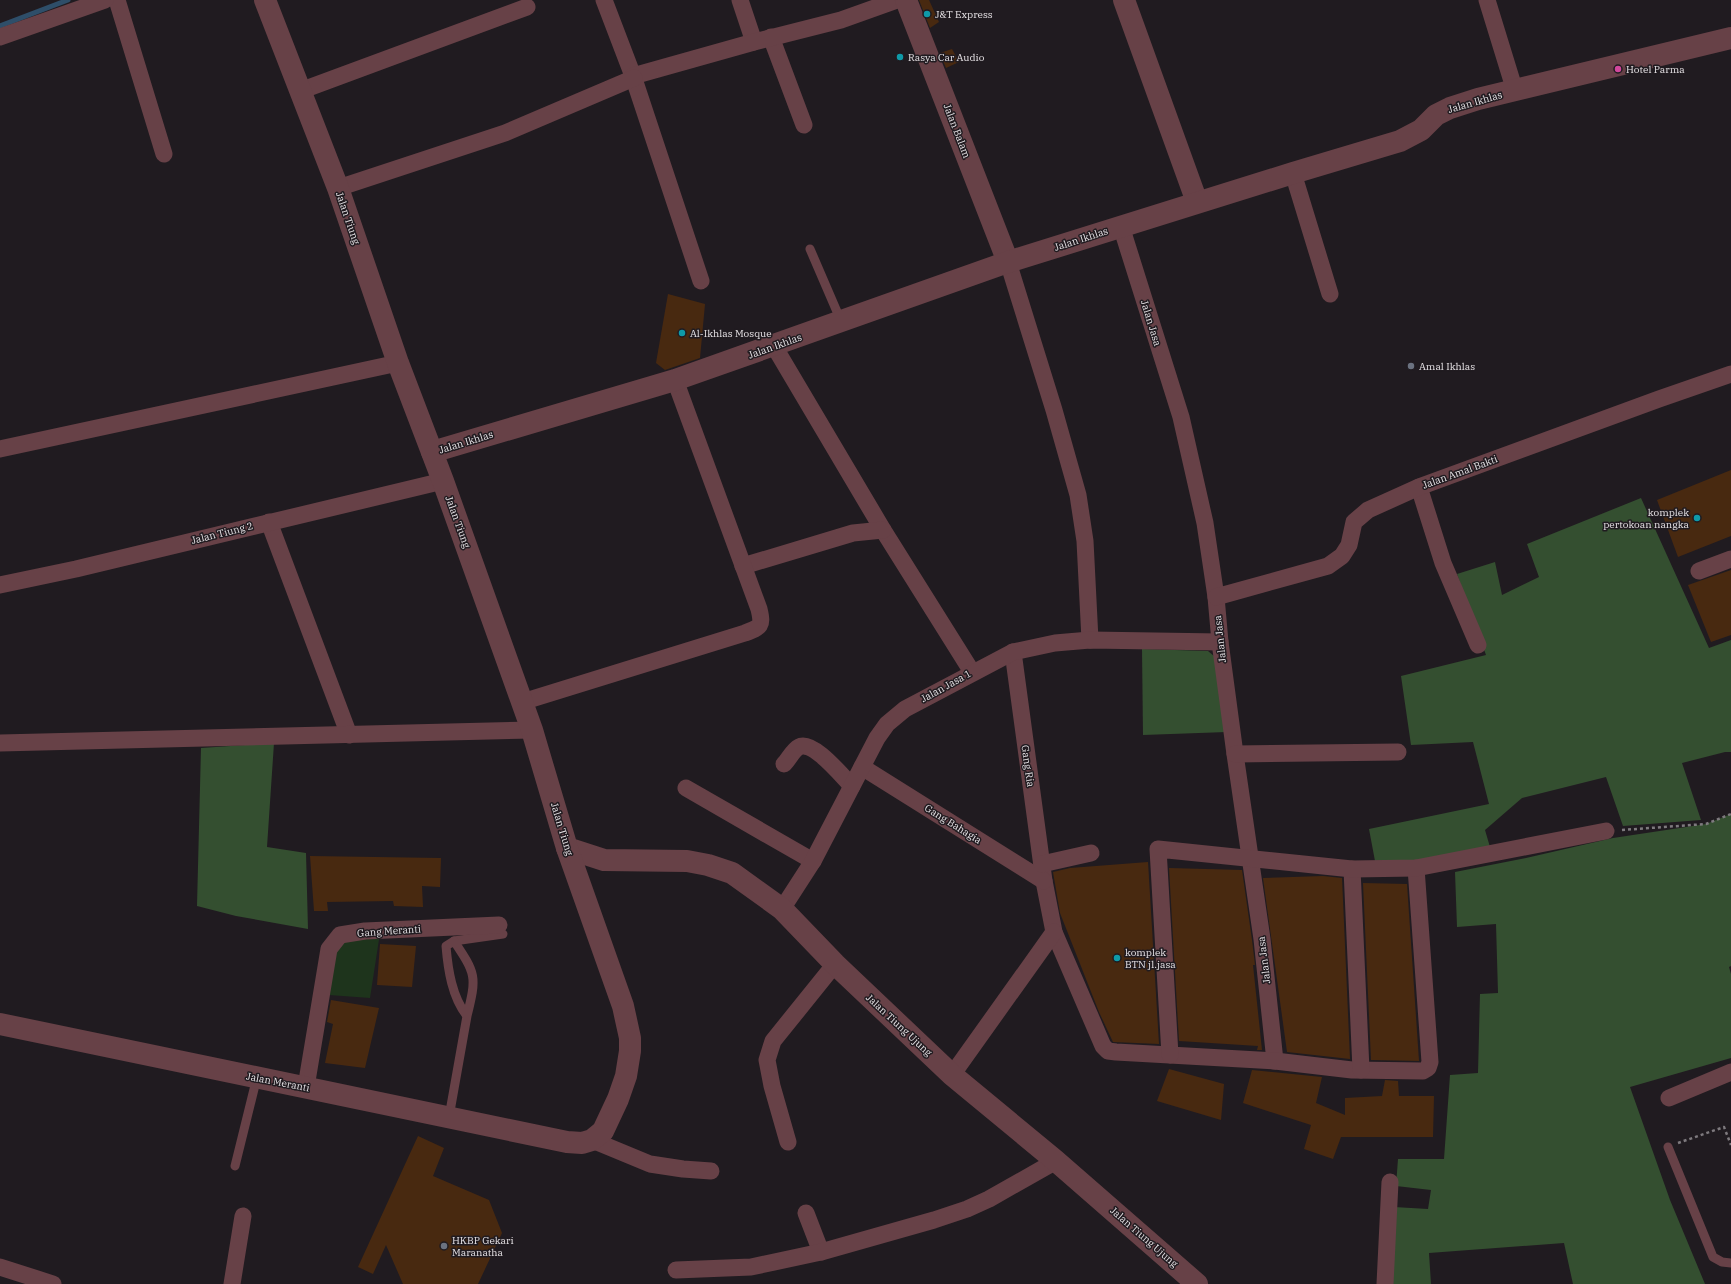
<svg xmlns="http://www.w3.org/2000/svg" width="1731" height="1284" font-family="'IBM Plex Serif',serif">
<rect width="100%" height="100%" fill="#201b20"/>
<path fill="#1e341c" d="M 380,933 L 370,998 L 329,995 L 335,948 L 345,940 Z"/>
<g fill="#344f30">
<path d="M 1641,498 L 1709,648 L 1731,640 L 1731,752 L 1725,752 L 1682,763 L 1701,820 L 1623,826 L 1606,777 L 1522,798 L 1485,830 L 1490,847 L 1422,861 L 1375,861 L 1369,829 L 1489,804 L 1473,742 L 1411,745 L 1401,676 L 1486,655 L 1457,574 L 1495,562 L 1502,595 L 1539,577 L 1527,544 Z"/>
<path d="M 1142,649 L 1208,651 L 1215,657 L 1227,732 L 1143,735 Z"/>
<path d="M 274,743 L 267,847 L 306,853 L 308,929 L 236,916 L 197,906 L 201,748 Z"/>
<path d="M 1731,814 L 1731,966 L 1729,967 L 1731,974 L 1731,1058 L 1630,1087 L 1670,1200 L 1705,1284 L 1573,1284 L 1564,1243 L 1429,1253 L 1431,1284 L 1392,1284 L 1394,1207 L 1428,1209 L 1431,1190 L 1396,1186 L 1398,1159 L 1444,1159 L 1450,1075 L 1478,1073 L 1480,994 L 1498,993 L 1496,924 L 1457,927 L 1455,872 L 1526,858 L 1613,838 L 1706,824 Z"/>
</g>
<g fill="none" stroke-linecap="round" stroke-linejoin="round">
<path stroke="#2e4e69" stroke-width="5" d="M 0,26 L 68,0"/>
</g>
<g fill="#482910">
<path d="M 919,0 L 929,0 L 939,22 L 930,28 Z"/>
<path d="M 952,49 L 959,62 L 946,68 L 940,53 Z"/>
<path d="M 668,294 L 705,304 L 700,358 L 665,370 L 656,363 Z"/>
<path d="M 1731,470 L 1731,536 L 1678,557 L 1657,500 Z"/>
<path d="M 1731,570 L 1731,635 L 1711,642 L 1688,585 Z"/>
<path d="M 310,856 L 441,858 L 440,887 L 422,886 L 423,907 L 394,906 L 393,901 L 327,902 L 328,911 L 314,911 Z"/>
<path d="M 1148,862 L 1159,1044 L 1113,1042 L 1099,1012 L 1060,913 L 1053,872 L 1070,868 Z"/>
<path d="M 1169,868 L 1242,870 L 1252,940 L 1255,965 L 1253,965 L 1262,1050 L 1257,1050 L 1258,1046 L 1179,1041 Z"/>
<path d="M 1323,876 L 1342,878 L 1350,1059 L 1287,1052 L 1263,878 Z"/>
<path d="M 1363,883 L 1407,884 L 1419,1061 L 1371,1060 Z"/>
<path d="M 380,944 L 416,946 L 412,987 L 377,985 Z"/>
<path d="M 331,1000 L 379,1008 L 365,1068 L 325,1063 L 333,1024 L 327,1022 Z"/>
<path d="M 1169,1069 L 1224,1084 L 1221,1120 L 1157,1101 Z"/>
<path d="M 1252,1070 L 1322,1077 L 1316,1103 L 1345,1115 L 1345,1098 L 1382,1096 L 1385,1080 L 1398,1081 L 1399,1096 L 1434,1096 L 1433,1137 L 1341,1137 L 1333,1159 L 1304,1149 L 1311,1125 L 1243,1103 Z"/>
<path d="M 418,1136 L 444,1148 L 433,1176 L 489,1200 L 502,1233 L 478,1284 L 403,1284 L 386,1245 L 373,1274 L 358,1267 Z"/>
</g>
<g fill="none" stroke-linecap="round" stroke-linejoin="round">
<g stroke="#7e7a7e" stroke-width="2.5" stroke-dasharray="3 3" stroke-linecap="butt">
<path d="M 1622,830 L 1706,824 L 1731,814"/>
<path d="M 1678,1143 L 1724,1127 L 1731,1145"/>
</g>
<g stroke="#674147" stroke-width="9">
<path d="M 810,249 L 841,321"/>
<path d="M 454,941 L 503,934"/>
<path d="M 449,1117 L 467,1016 C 452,997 448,970 446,946 L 454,941 C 476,974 477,976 467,1016"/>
<path d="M 1668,1147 L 1713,1257 L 1722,1262 L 1731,1263"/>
<path d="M 235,1166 L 257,1077"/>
</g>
<g stroke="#674147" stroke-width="17">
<path d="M 117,0 L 164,154"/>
<path d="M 604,0 L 633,76 L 701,281"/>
<path d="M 740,0 L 754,42"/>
<path d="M 1487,0 L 1515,91"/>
<path d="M 0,37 L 105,0"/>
<path d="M 771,37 L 804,125"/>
<path d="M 633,76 L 754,42 L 841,20 L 897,0"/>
<path d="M 300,91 L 527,7"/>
<path d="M 1293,173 L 1330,294"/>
<path d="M 338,188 L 505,133 L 634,78"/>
<path d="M 1121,226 L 1181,417 L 1205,523 L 1216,597 L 1220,642 L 1235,754 L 1262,939 L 1275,1061"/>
<path d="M 1008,262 L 1054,410 L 1078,495 L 1085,541 L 1090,640"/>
<path d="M 774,346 L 883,530 L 972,672"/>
<path d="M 0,449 L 398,363"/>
<path d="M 1419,487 L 1443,563 L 1478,645"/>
<path d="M 269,522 L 349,735"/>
<path d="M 743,566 L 853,533 L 883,530"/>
<path d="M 1699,571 L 1731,559"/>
<path d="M 0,585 L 76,569 L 443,481"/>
<path d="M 1216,597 L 1328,566 L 1342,556 L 1349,545 L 1354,522 L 1368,510 L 1419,487 L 1659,399 L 1731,374"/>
<path d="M 1013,652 L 1044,881 L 1054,932 L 1103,1046 L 1108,1051 L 1116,1052 L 1275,1061 L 1352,1070 L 1423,1071 L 1428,1068 L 1430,1062 L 1416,868"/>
<path d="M 522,702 L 745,633 C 761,627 763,626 759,609 L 675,380"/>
<path d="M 0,743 L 532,730"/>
<path d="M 1235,754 L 1398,752"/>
<path d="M 784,764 C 789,759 793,750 799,747 C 812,739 842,776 852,786"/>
<path d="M 862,767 L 1044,881"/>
<path d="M 686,788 L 813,861"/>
<path d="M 1042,864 L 1091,853"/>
<path d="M 1352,869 L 1361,1070"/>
<path d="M 782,909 L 813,861 L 877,738 L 887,724 L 905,709 L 1013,652 L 1055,643 L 1090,640 L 1220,642"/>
<path d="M 1170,1055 L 1158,849 L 1352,869 L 1416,868 L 1606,831"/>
<path d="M 952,1075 L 1054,932"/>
<path d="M 306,1087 L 329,949 L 340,935 L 365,931 L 499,925"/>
<path d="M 1669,1098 L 1731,1072"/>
<path d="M 592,1140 L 650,1164 L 683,1169 L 711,1171"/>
<path d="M 788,1142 L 772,1086 L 767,1060 L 773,1041 L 835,964"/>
<path d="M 806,1213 L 821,1252"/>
<path d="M 0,1267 L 53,1284"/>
<path d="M 676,1270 L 751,1267 L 821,1252 L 934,1220 L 967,1209 L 989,1199 L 1056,1161"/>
<path d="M 232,1284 L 243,1216"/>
<path d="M 1385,1284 L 1390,1182"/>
</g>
<g stroke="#674147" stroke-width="22">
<path d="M 906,0 L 1008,262"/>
<path d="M 1124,0 L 1197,202"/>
<path d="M 432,452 L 675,380 L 1008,262 L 1293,173 L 1400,141 L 1421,130 L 1436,115 L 1450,108 L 1478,99 L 1731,38"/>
<path d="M 567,848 L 604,860 L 687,861 L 708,865 L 732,873 L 782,909 L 835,964 L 952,1075 L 1056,1161 L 1197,1284"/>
<path d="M 0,1024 L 567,1142 L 582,1143 L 592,1140 L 603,1131 L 618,1099 L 626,1076 L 630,1051 L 630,1038 L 623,1006 L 567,848 L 532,730 L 443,481 L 398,363 L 338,188 L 265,0"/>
</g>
</g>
<g fill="#0f9aa8" stroke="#201b20" stroke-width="1.5">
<circle cx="927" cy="14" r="4"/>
<circle cx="900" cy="57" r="4"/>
<circle cx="682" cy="333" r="4"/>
<circle cx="1697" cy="518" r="4"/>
<circle cx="1117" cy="958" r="4"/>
</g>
<circle fill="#d1479c" stroke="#201b20" stroke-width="1.5" cx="1618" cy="69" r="4"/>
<g fill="#6b7280" stroke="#201b20" stroke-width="1.5">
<circle cx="1411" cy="366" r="4"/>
<circle cx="444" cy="1246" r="4"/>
</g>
<g text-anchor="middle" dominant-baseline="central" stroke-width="3" stroke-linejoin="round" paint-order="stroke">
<g font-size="10" fill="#e7e3e6" stroke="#201b20" text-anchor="start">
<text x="935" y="14">J&amp;T Express</text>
<text x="908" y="57">Rasya Car Audio</text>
<text x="1626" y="69">Hotel Parma</text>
<text x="690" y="333">Al-Ikhlas Mosque</text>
<text x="1419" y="366">Amal Ikhlas</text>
<text x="1689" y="512" text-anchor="end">komplek<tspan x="1689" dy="12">pertokoan nangka</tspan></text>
<text x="1125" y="952">komplek<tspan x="1125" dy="12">BTN jl.jasa</tspan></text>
<text x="452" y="1240">HKBP Gekari<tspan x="452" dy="12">Maranatha</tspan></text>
</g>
<g font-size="10" fill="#e7e3e6" stroke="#201b20">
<text transform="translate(1475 102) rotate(-16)">Jalan Ikhlas</text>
<text transform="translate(957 131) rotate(69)">Jalan Balam</text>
<text transform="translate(348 218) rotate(71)">Jalan Tiung</text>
<text transform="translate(1081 239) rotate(-18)">Jalan Ikhlas</text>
<text transform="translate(1151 323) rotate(73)">Jalan Jasa</text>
<text transform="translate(775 346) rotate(-20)">Jalan Ikhlas</text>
<text transform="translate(466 442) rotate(-17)">Jalan Ikhlas</text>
<text transform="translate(1460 472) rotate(-20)">Jalan Amal Bakti</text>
<text transform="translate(458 522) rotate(70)">Jalan Tiung</text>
<text transform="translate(222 533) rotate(-14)">Jalan Tiung 2</text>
<text transform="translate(1220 639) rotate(-96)">Jalan Jasa</text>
<text transform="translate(946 686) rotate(-29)">Jalan Jasa 1</text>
<text transform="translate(1028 766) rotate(82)">Gang Ria</text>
<text transform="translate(953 824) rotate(32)">Gang Bahagia</text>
<text transform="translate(562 829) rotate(73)">Jalan Tiung</text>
<text transform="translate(389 931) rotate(-4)">Gang Meranti</text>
<text transform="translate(1264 960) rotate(-97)">Jalan Jasa</text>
<text transform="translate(899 1025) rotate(43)">Jalan Tiung Ujung</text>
<text transform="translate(278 1082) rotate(11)">Jalan Meranti</text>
<text transform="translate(1144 1237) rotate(41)">Jalan Tiung Ujung</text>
</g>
</g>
</svg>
